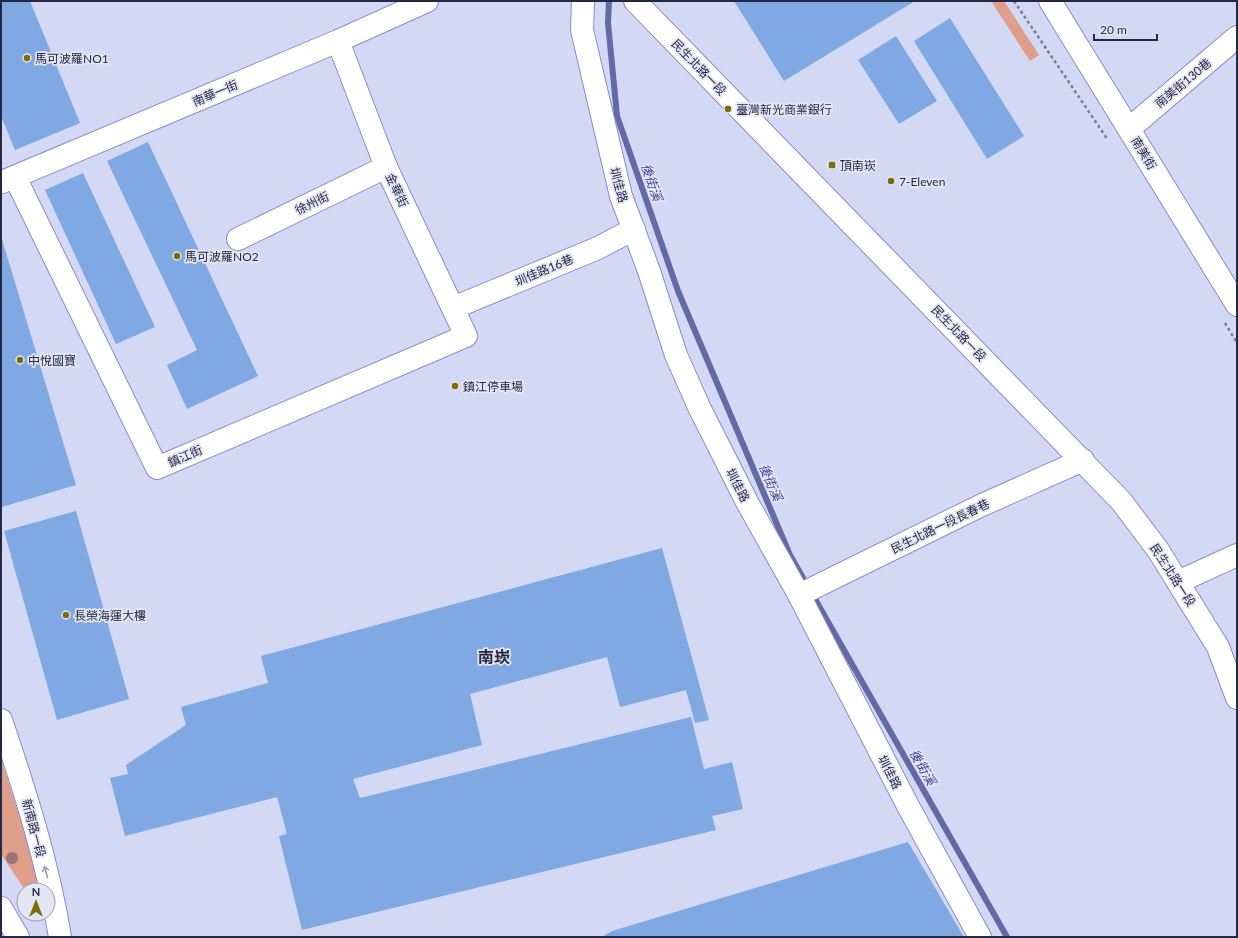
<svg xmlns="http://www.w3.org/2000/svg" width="1238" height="938" font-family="Lato,'Noto Sans TC',sans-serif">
<rect width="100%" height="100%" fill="#d3d8f4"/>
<g fill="#df9e8a">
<path d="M 991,1 L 1004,1 L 1039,55 L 1030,61 Z"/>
<path d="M 1,759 L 44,890 L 25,890 L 1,854 Z"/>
</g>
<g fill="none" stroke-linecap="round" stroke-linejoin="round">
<path stroke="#636aa6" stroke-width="6" d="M 609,1 L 608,23 L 617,116 L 678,291 L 790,555 L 1007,937"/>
</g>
<g fill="#80a8e3">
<path d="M 1,1 L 30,1 L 80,123 L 15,150 L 1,116 Z"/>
<path d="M 734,1 L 915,1 L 784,81 Z"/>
<path d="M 950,18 L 1024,136 L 987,159 L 914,41 Z"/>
<path d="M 896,36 L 937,101 L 899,124 L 858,60 Z"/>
<path d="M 148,142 L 258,376 L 187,409 L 167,365 L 197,350 L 107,161 Z"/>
<path d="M 83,173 L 155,327 L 116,344 L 45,190 Z"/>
<path d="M 1,236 L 76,485 L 2,507 L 1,504 Z"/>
<path d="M 76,511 L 129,699 L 57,720 L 4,531 Z"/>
<path d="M 662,548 L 709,720 L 695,723 L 686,690 L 620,707 L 607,657 L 470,694 L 482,745 L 353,779 L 360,798 L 691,717 L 704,769 L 732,762 L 743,809 L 712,816 L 716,830 L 302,930 L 279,836 L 287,834 L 277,797 L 125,836 L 110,778 L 128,774 L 126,765 L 186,725 L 181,707 L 268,683 L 261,656 Z"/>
<path d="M 908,842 L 964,937 L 602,937 L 612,931 Z"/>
</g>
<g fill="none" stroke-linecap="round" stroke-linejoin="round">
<defs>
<g id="minor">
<path d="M 583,1 L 582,30 L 621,196 L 649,271 L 676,355 L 699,407 L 747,502 L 799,595 L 908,806 L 980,937"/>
<path d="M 635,1 L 1121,501 L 1158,550 L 1218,647 L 1237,698"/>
<path d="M 1050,1 L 1237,305"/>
<path d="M 1130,128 L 1237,37"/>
<path d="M 15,177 L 157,468 L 466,336 L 386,167 L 338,41"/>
<path d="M 2,182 L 338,41 L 427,1"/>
<path d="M 238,239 L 386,167"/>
<path d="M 453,308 L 598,248 L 634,229"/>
<path d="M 1178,582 L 1237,555"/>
<path d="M 799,595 L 982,505 L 1083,460"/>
<path d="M 1,720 C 25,791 48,863 60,937"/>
</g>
<path id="major" d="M 1,908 L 18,937"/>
</defs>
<use href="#minor" stroke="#868ecf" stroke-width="24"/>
<use href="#major" stroke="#868ecf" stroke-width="24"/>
<g stroke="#777b96" stroke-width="2.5" stroke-dasharray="3 3" stroke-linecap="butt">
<path d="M 1014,1 L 1108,140"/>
<path d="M 1225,323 L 1237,343"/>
</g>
<use href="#minor" stroke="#fff" stroke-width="22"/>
<use href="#major" stroke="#fff" stroke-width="22"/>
</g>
<circle fill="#9c7473" cx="12" cy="858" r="6"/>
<defs><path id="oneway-shaft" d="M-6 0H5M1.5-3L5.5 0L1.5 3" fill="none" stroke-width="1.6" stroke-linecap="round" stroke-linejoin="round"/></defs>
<use stroke="#9d9eaa" href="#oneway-shaft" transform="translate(46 872) rotate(-105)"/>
<g fill="#7e6c07" stroke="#e4e6f4" stroke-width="1.5">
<circle cx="27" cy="58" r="4"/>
<circle cx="728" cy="109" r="4"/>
<rect x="828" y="161" width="8" height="8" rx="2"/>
<circle cx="891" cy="181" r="4"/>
<circle cx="177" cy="256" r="4"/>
<circle cx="20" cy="360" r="4"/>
<circle cx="455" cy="386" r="4"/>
<circle cx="66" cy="615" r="4"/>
</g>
<g text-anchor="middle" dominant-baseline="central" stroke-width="3.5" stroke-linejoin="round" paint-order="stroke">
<g font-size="12" fill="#252842" stroke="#e4e6f4" text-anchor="start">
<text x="35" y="58">馬可波羅NO1</text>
<text x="736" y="109">臺灣新光商業銀行</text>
<text x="840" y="165">頂南崁</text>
<text x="899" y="181">7-Eleven</text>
<text x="185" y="256">馬可波羅NO2</text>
<text x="28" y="360">中悅國寶</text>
<text x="463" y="386">鎮江停車場</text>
<text x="74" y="615">長榮海運大樓</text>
</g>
<g font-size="12" fill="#252842" stroke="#e4e6f4">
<text transform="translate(699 67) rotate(46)">民生北路一段</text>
<text transform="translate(1183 83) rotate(-40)">南美街130巷</text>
<text transform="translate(215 93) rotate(-23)">南華一街</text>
<text transform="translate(1144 153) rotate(59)">南美街</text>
<text transform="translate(619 185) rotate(75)">圳佳路</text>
<text transform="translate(397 190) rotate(65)">金華街</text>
<text transform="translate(312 203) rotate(-26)">徐州街</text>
<text transform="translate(544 270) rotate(-23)">圳佳路16巷</text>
<text transform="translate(959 333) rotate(46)">民生北路一段</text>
<text transform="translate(185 456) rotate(-23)">鎮江街</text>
<text transform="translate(738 485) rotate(63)">圳佳路</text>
<text transform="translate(940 526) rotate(-26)">民生北路一段長春巷</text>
<text transform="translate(1173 575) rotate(57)">民生北路一段</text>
<text transform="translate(890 772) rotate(63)">圳佳路</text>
<text transform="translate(34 828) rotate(75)">新南路一段</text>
</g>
<g font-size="13" font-style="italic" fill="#41439b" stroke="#e4e6f4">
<text transform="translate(652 182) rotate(71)">後街溪</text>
<text transform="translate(771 482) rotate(67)">後街溪</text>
<text transform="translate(923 767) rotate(60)">後街溪</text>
</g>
<g font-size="16" font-weight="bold" fill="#252842" stroke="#e4e6f4">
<text x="494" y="656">南崁</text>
</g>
</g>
<rect width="1238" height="938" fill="none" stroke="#252842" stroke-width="4"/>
<g transform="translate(36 902)"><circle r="19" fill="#e4e6f4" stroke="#989aad"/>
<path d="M0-3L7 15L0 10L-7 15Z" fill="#7e6c07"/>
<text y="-6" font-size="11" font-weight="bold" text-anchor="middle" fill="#252842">N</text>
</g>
<path d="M1094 34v6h63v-6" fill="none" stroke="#252842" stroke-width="2"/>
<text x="1100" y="34" font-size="12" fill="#252842" stroke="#e4e6f4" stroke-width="3" paint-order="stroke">20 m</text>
</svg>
